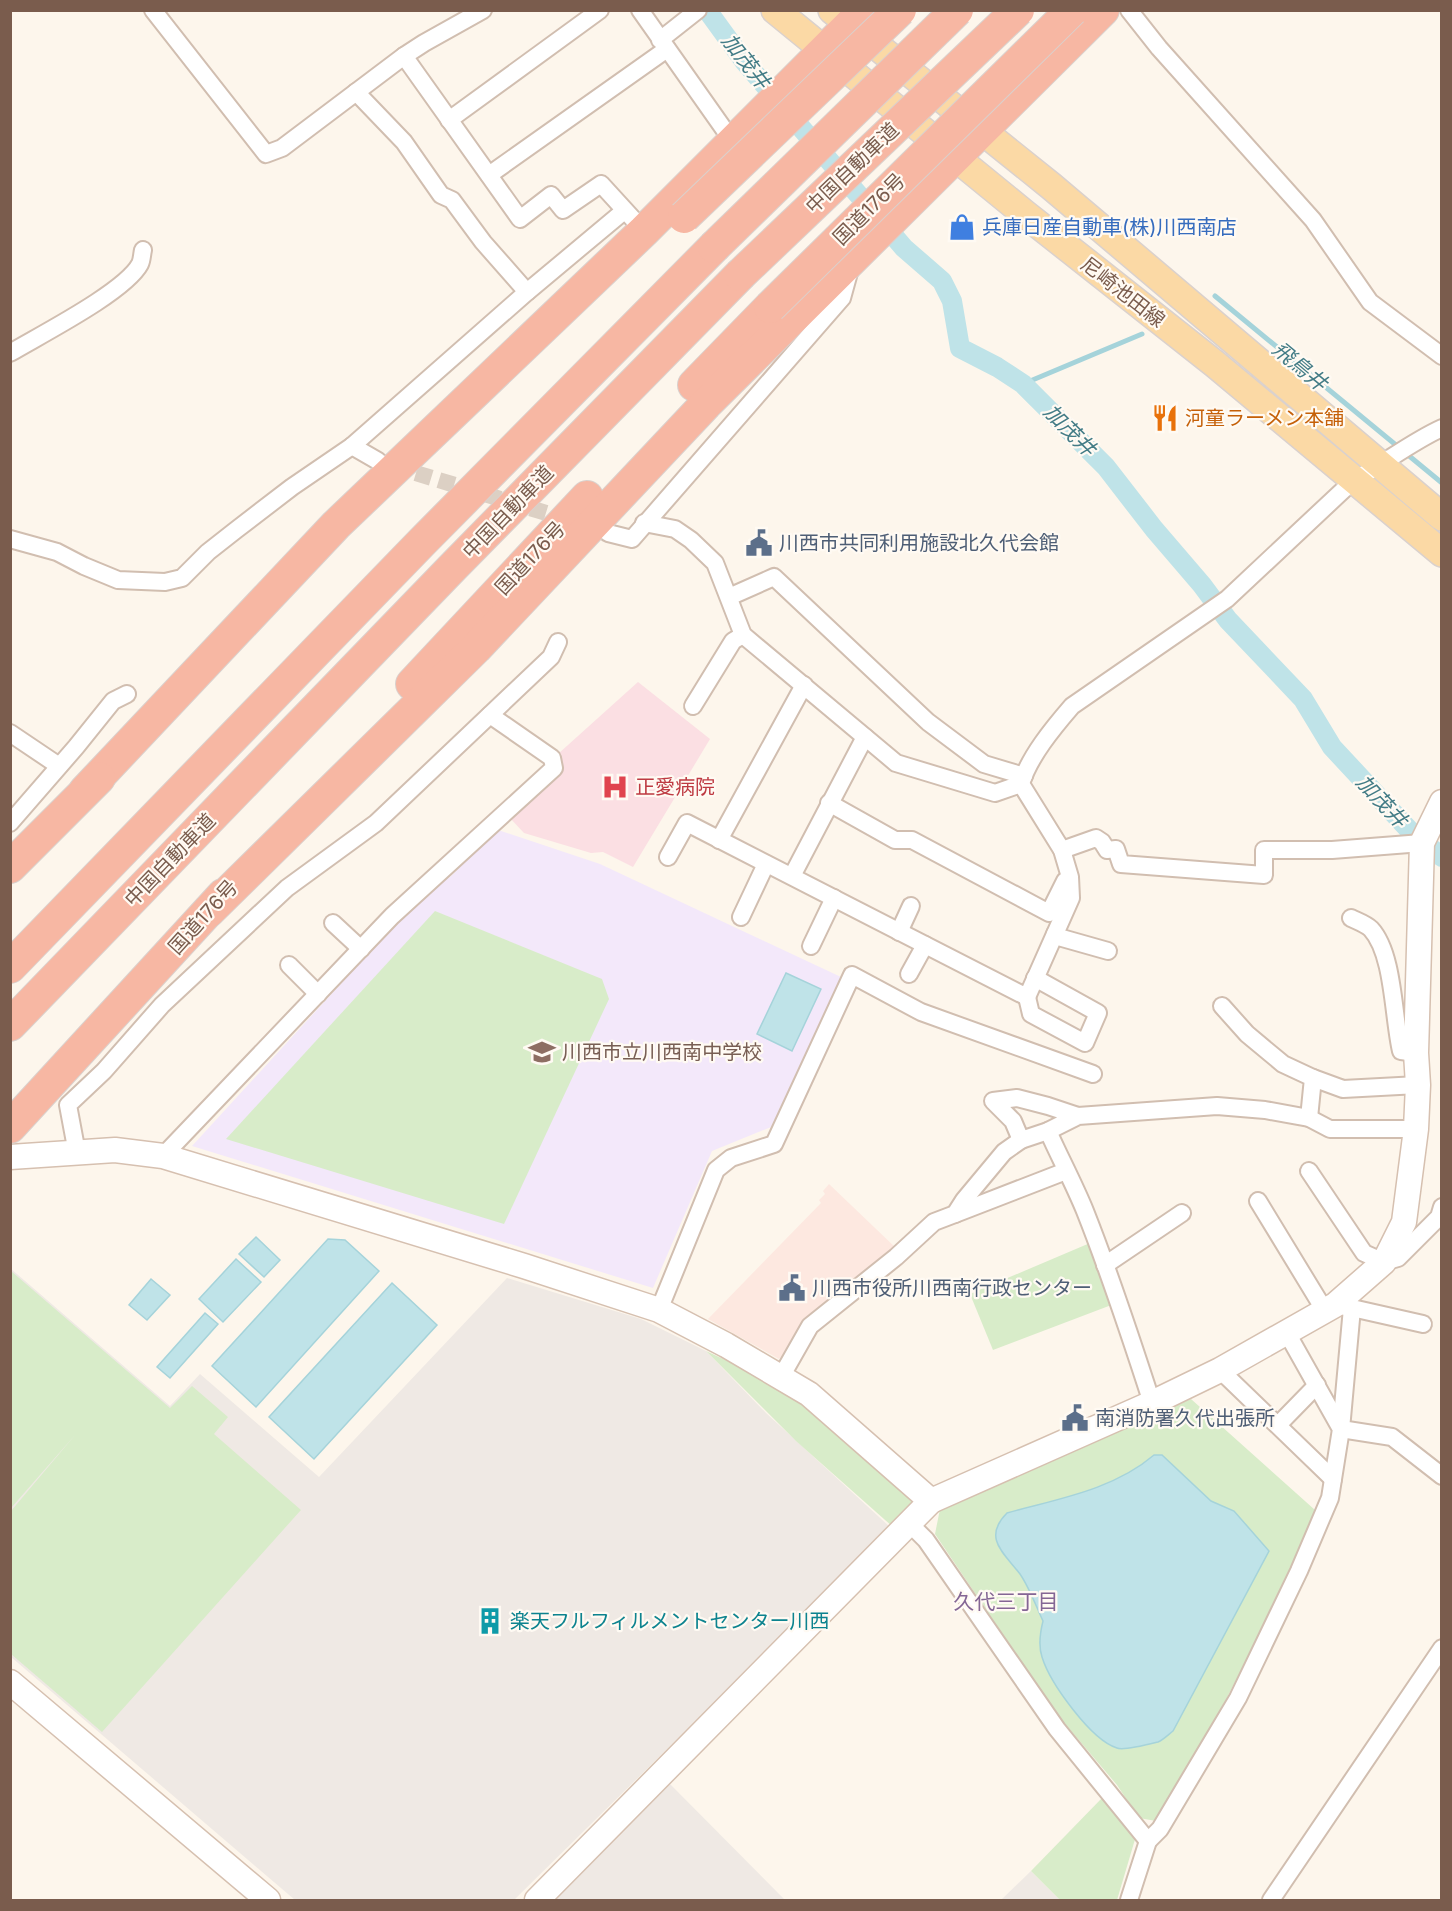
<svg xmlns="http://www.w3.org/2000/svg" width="1452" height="1911" font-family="Inter,'Noto Sans JP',sans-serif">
<rect width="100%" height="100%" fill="#fdf6ec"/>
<path fill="#fde8e0" d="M 829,1184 L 897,1249 L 779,1359 L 708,1319 L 821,1203 L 819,1200 L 825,1194 L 823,1191 Z"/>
<g fill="#efe9e4">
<path d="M 10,1268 L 170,1406 L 200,1374 L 319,1477 L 507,1278 L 641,1319 L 706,1351 L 766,1413 L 891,1528 L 514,1900 L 295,1900 L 11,1657 Z"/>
<path d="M 667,1781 L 785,1900 L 555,1900 Z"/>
<path d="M 1031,1871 L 1060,1900 L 1001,1900 Z"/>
</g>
<path fill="#f3e8fa" d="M 498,830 L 600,864 L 841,977 L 771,1127 L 712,1151 L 653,1288 L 192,1146 L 427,890 L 450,877 Z"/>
<path fill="#fbdfe3" d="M 638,682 L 710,739 L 633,867 L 603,852 L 591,853 L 524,833 L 510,818 L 558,754 Z"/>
<g fill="#d8ecc9">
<path d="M 435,911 L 602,979 L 609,999 L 504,1224 L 226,1139 Z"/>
<path d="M 1090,1243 L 1114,1304 L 993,1350 L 970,1294 Z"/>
<path d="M 11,1271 L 170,1408 L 192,1386 L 228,1417 L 214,1434 L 301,1510 L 102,1732 L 11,1654 L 11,1511 L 75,1435 L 11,1508 Z"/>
<path d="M 706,1351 L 805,1397 L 919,1500 L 893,1527 L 796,1441 Z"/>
<path d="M 1191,1399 L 1315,1510 L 1294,1569 L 1162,1822 L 1139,1818 L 1117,1785 L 1055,1712 L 935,1534 L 940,1509 Z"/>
<path d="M 1102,1798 L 1136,1836 L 1117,1900 L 1060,1900 L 1031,1871 Z"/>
</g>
<g fill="#bfe3e8" stroke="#a5d3da" stroke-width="1.5">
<path d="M 786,973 L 821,989 L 792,1051 L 757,1034 Z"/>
<path d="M 256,1237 L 280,1260 L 264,1277 L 239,1254 Z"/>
<path d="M 328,1239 L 345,1240 L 379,1271 L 256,1407 L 212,1366 Z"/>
<path d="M 236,1259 L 261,1282 L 223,1322 L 199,1299 Z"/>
<path d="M 151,1279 L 170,1295 L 147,1320 L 129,1305 Z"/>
<path d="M 392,1283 L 437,1325 L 314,1459 L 269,1417 Z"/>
<path d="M 205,1313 L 218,1324 L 170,1378 L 157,1367 Z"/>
<path d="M 1154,1455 L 1162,1455 L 1211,1501 L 1234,1511 L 1269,1551 L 1173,1731 C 1168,1735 1163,1740 1158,1742 C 1150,1744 1123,1751 1117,1748 C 1091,1740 1050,1683 1042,1657 C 1038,1645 1040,1633 1043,1621 C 1036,1606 1029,1587 1020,1574 C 1004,1553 982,1538 1007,1513 C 1057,1499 1113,1490 1154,1455 Z"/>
</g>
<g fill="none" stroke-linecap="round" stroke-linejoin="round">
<g stroke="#a5d3da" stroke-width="5">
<path d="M 1215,296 L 1442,483"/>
<path d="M 1023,384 L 1142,334"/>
</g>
<path stroke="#bfe3e8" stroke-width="20" d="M 707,10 L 744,61 L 904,248 L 942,281 L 952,301 L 960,348 L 997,367 L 1023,384 L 1106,467 L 1154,529 L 1202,585 L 1228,620 L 1303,699 L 1332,747 L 1411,832 L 1442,857"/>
<path stroke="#dcd0c4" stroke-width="16" stroke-dasharray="16 8" stroke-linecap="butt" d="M 393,466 L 569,520"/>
<defs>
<g id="street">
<path d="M 153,10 L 266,154 L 282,148 L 404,56 L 424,43 L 483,10"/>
<path d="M 640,10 L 733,142"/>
<path d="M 1129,10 L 1159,48 L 1313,220 L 1370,302 L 1442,356"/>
<path d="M 660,40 L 698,10"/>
<path d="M 404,56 L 520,219 L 551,195 L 563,210 L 601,184 L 644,231"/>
<path d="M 356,92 L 404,142 L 441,195 L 452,200 L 483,242 L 527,292"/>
<path d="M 449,120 L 600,10"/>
<path d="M 489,175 L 667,49"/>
<path d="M 10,353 C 40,335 125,292 140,264 C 142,260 142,254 143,250"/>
<path d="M 352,446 L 378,461"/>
<path d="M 644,523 L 675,529 L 691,540 L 715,563 L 743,635 L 896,763 L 995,793 L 1021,784"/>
<path d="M 608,533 L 632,539 L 842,298 L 850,269"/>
<path d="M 10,539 L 57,552 L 84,566 L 118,580 L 165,582 L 182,578 L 208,552 L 236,530 L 292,487 L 352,446 L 527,292 L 624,211"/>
<path d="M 729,597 L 774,577 L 928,722 L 984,764 L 1024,776"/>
<path d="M 693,706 L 733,641 L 743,635"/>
<path d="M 10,733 L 59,766"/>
<path d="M 829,803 L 895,840 L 912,840 L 1049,913 L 1065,881 L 1070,880"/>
<path d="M 10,823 L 76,747 L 113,701 L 127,694"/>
<path d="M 719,840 L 804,685"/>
<path d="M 1062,850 L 1096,838 L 1102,842 L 1107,850 L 1116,849 L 1121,864 L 1264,875 L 1264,850 L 1332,850 L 1422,843"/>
<path d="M 668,857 L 687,823 L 1027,997 L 1071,898 L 1070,877 L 1062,850 L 1021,784 C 1029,757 1053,728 1072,706 L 1227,599 L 1354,480 C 1384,464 1411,442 1442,428"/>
<path d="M 792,876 L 865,737"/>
<path d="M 741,917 L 766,864"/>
<path d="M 1351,918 C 1357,921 1366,924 1371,929 C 1394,954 1393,1017 1401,1051 L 1416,1053"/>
<path d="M 333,923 L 361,949"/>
<path d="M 899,932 L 911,906"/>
<path d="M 1055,934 L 1062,938 L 1108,951"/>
<path d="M 811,946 L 834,898"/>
<path d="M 289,965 L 318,994"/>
<path d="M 909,974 L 925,945"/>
<path d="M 1027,997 L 1031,1014 L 1085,1043 L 1098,1013 L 1035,978"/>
<path d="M 1222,1006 L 1247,1034 L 1283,1064 L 1313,1078 L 1309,1118"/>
<path d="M 1313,1078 L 1343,1089 L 1418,1085"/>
<path d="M 1078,1116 L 1048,1131 L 1021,1140 L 1013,1121 L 993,1101 L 1017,1098 L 1048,1106 L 1078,1116 L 1217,1106 L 1265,1110 L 1309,1118 L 1330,1129 L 1416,1129"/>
<path d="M 1048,1131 C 1060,1158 1074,1184 1085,1211 C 1110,1274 1131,1338 1152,1403"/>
<path d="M 77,1153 L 68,1105 L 104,1071 L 162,1005 L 287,888 L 376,823 L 551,657 L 558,642"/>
<path d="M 163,1156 L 392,916 L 554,768 L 552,758 L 490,715"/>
<path d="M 1309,1171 L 1364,1253 L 1384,1262 L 1398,1258 L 1439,1217 L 1442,1207"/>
<path d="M 1258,1201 L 1325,1311"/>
<path d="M 955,1214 L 1066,1171"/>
<path d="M 1105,1265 L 1182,1213"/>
<path d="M 1335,1305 L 1352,1308 L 1341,1429 L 1392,1437 L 1442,1476"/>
<path d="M 1352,1308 L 1423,1324"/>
<path d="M 659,1310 L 716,1170 L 731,1158 L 774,1144 L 852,975 L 921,1012 L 1093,1074"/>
<path d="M 1220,1370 L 1333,1479"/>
<path d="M 781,1377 L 810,1326 L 896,1257 L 934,1222 L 955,1214 L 964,1200 L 1004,1152 L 1021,1140"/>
<path d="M 1278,1425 L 1317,1385"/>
<path d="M 909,1523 L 926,1540 L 1057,1729 L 1148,1841 L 1129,1900"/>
<path d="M 1148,1841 L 1160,1829 L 1238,1698 L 1299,1571 L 1330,1498 L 1341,1429 L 1287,1333"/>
<path d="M 1271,1900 L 1442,1648"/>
</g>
<g id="secondary">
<path d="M 10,1157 L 115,1150 L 163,1156 L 524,1266 L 659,1310 L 726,1345 L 809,1394 L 931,1501"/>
<path d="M 10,1682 L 268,1900"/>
<path d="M 537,1900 L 931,1501 L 1152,1403 L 1220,1370 L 1335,1305 L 1384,1262 L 1404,1222 L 1416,1129 L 1418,1085 L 1416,1053 L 1422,843 L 1442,802"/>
</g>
<g id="primary">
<path d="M 775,10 L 1025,214 L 1215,364 L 1442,553"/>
<path d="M 832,10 L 1051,186 L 1442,517"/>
</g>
<g id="highway">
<path d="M 694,385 L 770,307"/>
<path d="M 412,684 L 587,497"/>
<path d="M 85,791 L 336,525 L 644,231 L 865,10"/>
<path d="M 10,867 L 99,778"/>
<path d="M 209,911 L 476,648 L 706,404 L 1103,10"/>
<path d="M 10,967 L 422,542 L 714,247"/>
<path d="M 10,1025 L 453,567 L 740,275"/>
<path d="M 10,1127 L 223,895"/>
</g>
</defs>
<use href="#street" stroke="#d1beb0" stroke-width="20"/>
<use href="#secondary" stroke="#d6c0b0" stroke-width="27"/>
<use href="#primary" stroke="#dad1cd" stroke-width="30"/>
<use href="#highway" stroke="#dad1cd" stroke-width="34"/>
<use href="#street" stroke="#fff" stroke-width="16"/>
<use href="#secondary" stroke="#fff" stroke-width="24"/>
<use href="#primary" stroke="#fbd9a5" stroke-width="27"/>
<use href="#highway" stroke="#f7b7a3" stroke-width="32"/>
<defs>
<g id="highway-bridge">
<path d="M 684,217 L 900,10"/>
<path d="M 714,247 L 957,10"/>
<path d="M 740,275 L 1018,10"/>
<path d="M 770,307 L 1072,10"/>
</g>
</defs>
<use href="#highway-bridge" stroke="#dad1cd" stroke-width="34" stroke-linecap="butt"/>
<use href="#highway-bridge" stroke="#f7b7a3" stroke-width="32"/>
</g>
<defs>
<symbol id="shop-bare" viewBox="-9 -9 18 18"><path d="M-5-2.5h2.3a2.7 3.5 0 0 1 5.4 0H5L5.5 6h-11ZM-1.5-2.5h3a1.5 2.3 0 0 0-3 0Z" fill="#3f7fe0" stroke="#fffaf3" stroke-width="2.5" paint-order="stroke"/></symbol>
<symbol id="restaurant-bare" viewBox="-9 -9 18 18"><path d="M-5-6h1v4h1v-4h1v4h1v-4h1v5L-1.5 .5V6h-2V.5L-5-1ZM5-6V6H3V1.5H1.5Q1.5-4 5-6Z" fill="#e8710a" stroke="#fffaf3" stroke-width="2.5" paint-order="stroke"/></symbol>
<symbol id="civic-bare" viewBox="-9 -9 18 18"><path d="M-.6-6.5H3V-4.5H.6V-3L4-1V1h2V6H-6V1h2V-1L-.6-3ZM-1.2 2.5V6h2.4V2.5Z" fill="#5c6f8a" stroke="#fffaf3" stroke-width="2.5" paint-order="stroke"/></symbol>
<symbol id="hospital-bare" viewBox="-9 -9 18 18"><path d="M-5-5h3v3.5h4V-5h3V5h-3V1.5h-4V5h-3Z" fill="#e0444e" stroke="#fffaf3" stroke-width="2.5" paint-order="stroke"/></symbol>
<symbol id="school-bare" viewBox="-9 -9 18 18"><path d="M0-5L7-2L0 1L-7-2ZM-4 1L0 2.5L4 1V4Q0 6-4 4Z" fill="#8d6e63" stroke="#fffaf3" stroke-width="2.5" paint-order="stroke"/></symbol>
<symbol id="building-bare" viewBox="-9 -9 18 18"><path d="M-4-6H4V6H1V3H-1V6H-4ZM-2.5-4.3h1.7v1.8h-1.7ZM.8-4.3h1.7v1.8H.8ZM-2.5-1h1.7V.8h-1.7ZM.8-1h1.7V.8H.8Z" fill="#0f9aa8" stroke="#fffaf3" stroke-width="2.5" paint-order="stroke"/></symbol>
</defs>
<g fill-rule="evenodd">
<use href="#shop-bare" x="943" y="208" width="38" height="38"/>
<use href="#restaurant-bare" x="1146" y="399" width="38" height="38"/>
<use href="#civic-bare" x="740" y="524" width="38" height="38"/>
<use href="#hospital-bare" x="596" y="768" width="38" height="38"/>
<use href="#school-bare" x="523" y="1033" width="38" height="38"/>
<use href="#civic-bare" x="773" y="1269" width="38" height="38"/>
<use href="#civic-bare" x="1056" y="1399" width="38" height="38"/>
<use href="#building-bare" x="471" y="1602" width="38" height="38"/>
</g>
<g text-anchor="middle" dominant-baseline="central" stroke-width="4.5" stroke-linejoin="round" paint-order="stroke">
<g font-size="20" fill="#7a5c4d" stroke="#fffaf3">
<text transform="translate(852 168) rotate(-44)">中国自動車道</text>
<text transform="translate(869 209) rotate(-45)">国道176号</text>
<text transform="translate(1123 292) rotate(38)">尼崎池田線</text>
<text transform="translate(508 512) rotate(-46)">中国自動車道</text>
<text transform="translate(530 558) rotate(-47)">国道176号</text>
<text transform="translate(170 860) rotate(-46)">中国自動車道</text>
<text transform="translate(203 917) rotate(-48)">国道176号</text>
</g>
<g font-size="20" fill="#366cbe" stroke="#fffaf3" text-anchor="start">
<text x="982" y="227">兵庫日産自動車(株)川西南店</text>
</g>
<g font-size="20" fill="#c56008" stroke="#fffaf3" text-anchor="start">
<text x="1185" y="418">河童ラーメン本舗</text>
</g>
<g font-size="20" fill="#4e5e75" stroke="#fffaf3" text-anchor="start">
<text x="779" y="543">川西市共同利用施設北久代会館</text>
<text x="812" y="1288">川西市役所川西南行政センター</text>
<text x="1095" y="1418">南消防署久代出張所</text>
</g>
<g font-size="20" fill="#be3a42" stroke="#fffaf3" text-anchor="start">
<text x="635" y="787">正愛病院</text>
</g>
<g font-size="20" fill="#785e54" stroke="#fffaf3" text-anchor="start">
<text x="562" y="1052">川西市立川西南中学校</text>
</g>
<g font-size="20" fill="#0d838f" stroke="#fffaf3" text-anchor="start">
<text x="510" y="1621">楽天フルフィルメントセンター川西</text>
</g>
<g font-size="21" font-style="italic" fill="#437c86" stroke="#fffaf3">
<text transform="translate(746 61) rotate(52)">加茂井</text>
<text transform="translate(1300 366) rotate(40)">飛鳥井</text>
<text transform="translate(1070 430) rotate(45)">加茂井</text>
<text transform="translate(1382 801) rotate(47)">加茂井</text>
</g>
<g font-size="21" fill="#846695" stroke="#fffaf3">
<text x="1006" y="1601">久代三丁目</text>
</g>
</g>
<rect width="1452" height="1911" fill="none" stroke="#7a5c4d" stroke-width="24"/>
</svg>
